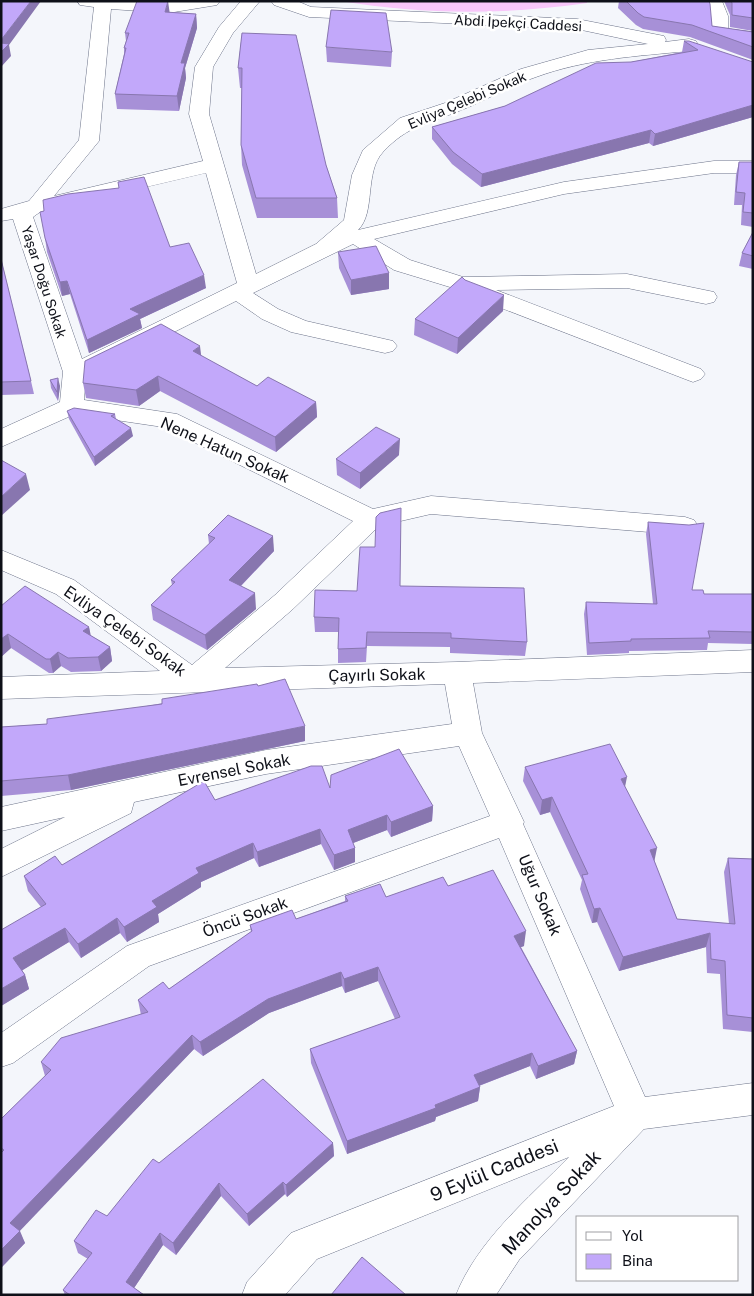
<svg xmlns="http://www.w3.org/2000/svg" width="754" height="1296" font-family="'Public Sans',sans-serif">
<rect width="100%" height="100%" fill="#f4f6fb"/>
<path fill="#f8c6fa" d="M 340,1 L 587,1 L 587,3 C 502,15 425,15 340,1 Z"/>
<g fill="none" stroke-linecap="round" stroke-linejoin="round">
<defs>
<g id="minor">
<path d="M 77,1 L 220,1 L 217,5 L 211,6 L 168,13 L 111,9 L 99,141 L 54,196 L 203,161 L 189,114 L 195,67 L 219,27 L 241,1 L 260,1 L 233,33 L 213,67 L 209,114 L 256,274 L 316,244 L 344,220 L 352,175 L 363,150 L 400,118 L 445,103 L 521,69 L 588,50 L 648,44 L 577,29 L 309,17 L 274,5 L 271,1 L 297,1 L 311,7 L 577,19 L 664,36 L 666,40 L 665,42 L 689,39 L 696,41 L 698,45 L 696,49 L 689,51 C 637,56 585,59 536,77 C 509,86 485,101 459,111 C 428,124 408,125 383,152 C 364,172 376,213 358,230 L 564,182 L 714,161 L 753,161 L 753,173 L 714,173 L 564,194 L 374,239 L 410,260 L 463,277 L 627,274 L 714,292 L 717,297 L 714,302 L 706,304 L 627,288 L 496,290 L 701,369 L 705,374 L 701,379 L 693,382 L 685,379 L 465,294 L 463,291 L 394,270 L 353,244 L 253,293 L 278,309 L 306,321 L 393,341 L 397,346 L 393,351 L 385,353 L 291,332 L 262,319 L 236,301 L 86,376 L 84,400 L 177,414 L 373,509 L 431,496 L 685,517 L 694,520 L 698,526 L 694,532 L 685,535 L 431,514 L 379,526 L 293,609 L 225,668 L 457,662 L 753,650 L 753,672 L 473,683 L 482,733 L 524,822 L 523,824 L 645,1097 L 753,1083 L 753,1115 L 644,1129 L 519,1260 L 496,1295 L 456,1295 C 478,1240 528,1199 569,1157 L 317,1259 L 285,1295 L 242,1295 L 247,1282 L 291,1233 L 614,1106 L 499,838 L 149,966 L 13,1063 L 1,1067 L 1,1033 L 127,946 L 490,816 L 459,746 L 266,774 L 134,802 L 131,813 L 1,877 L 1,849 L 65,817 L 1,831 L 1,807 L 266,750 L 452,724 L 445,684 L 1,699 L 1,677 L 160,671 L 56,594 L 1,570 L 1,550 L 74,580 L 192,665 L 275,595 L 353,521 L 163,427 L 75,414 L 1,447 L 1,429 L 60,402 L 63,372 L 13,219 L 1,221 L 1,209 L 29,201 L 79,140 L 94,7 L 80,5 ZM 206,173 L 237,283 L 82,359 L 33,217 L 40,212 Z"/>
<path d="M 704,1 L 722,1 L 728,16 L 728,29 L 753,32 L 753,44 L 712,37 L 710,33 L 710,16 Z"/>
</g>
</defs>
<use href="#minor" stroke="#6c7389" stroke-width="1"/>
<use href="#minor" fill="#fff" fill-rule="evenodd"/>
</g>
<g fill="#a790d7">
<path d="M 619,1 L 709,1 L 712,26 L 753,32 L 753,60 L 690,37 L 643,29 L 636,25 L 618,8 Z"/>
<path d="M 724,1 L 753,1 L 753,31 L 730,27 L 730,15 Z"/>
<path d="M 170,12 L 196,14 L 197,28 L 185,68 L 186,78 L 179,111 L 117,109 L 115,94 L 124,54 L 124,48 L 126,41 L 125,33 Z"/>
<path d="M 242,33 L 326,165 L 337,198 L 338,218 L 257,218 L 242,165 L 241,145 L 242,88 L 240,88 L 238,68 Z"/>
<path d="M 684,41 L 753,62 L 753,117 L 653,146 L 649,143 L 481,187 L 452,164 L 432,139 L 432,127 L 505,106 L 631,62 L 682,52 Z"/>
<path d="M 326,47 L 392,52 L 391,67 L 327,62 Z"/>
<path d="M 739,162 L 753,162 L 753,227 L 741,225 L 742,205 L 734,205 L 736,175 Z"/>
<path d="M 753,232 L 753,269 L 739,266 L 742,253 Z"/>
<path d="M 45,238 L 170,247 L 206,288 L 140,319 L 142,328 L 89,353 L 70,294 L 62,296 L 47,252 Z"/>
<path d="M 338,252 L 389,273 L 389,289 L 351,295 L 339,268 Z"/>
<path d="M 1,259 L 31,381 L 34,394 L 1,395 Z"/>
<path d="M 465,280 L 503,311 L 457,354 L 414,335 L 415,319 Z"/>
<path d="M 201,356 L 257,386 L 316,402 L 317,417 L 276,452 L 160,391 L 139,406 L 86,398 L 83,383 Z"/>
<path d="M 50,380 L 60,386 L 58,401 L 51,388 Z"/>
<path d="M 67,411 L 115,414 L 116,419 L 133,436 L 95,466 L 69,419 Z"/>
<path d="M 399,455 L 360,489 L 337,475 L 336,459 Z"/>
<path d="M 648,522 L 692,590 L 704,594 L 753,594 L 753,644 L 708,643 L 707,650 L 629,651 L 629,653 L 587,655 L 584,614 L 586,602 L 653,604 L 646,534 Z"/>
<path d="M 208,535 L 274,551 L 241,586 L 256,609 L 207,650 L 153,620 L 151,605 L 172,585 L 171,580 L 209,544 Z"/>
<path d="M 400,586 L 527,642 L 525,656 L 450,653 L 450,647 L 367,646 L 366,662 L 338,663 L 338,649 L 339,632 L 315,632 L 314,617 L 357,591 Z"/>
<path d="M 1,606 L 89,627 L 90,635 L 110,647 L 112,661 L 101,671 L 71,672 L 61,666 L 53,673 L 49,673 L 11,648 L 1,657 Z"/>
<path d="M 258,686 L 305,741 L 71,790 L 1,796 L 1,727 L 47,724 Z"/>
<path d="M 525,767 L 625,787 L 677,919 L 729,924 L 724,872 L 728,858 L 753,859 L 753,1032 L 723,1029 L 720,974 L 707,973 L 706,947 L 619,971 L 597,922 L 592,923 L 580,889 L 582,880 L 550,812 L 540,815 L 523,781 Z"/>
<path d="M 330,788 L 433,806 L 432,821 L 391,837 L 387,830 L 353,843 L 355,862 L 334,870 L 321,844 L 259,867 L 254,858 L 201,882 L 201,887 L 158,914 L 159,922 L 127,942 L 120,933 L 81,958 L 69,942 L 22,970 L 25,975 L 29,989 L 1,1006 L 41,907 L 28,891 L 24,876 L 62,865 L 215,800 Z"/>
<path d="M 448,886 L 524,946 L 521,947 L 577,1051 L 574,1064 L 536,1079 L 530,1066 L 479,1086 L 480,1087 L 478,1101 L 436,1117 L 435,1121 L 347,1154 L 311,1063 L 310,1049 L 395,1019 L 378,981 L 345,993 L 342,986 L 269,1013 L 203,1056 L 194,1049 L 19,1231 L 25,1243 L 1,1268 L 1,1119 L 45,1076 L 41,1062 L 141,1015 L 138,1000 L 169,989 L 251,932 L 250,925 L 296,919 L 345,901 L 345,896 L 386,897 Z"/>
<path d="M 333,1143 L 334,1156 L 287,1197 L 285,1194 L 249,1226 L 221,1196 L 176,1255 L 163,1245 L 134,1288 L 144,1295 L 65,1295 L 63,1290 L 88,1259 L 78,1253 L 74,1241 L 107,1216 L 159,1163 Z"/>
</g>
<g fill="#8876af">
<path d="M 31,1 L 41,1 L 9,45 L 11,56 L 1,67 L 1,40 Z"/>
<path d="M 168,1 L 170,15 L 165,12 Z"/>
<path d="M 196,14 L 197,28 L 185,68 L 186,78 L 179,111 L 177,96 L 181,63 Z"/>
<path d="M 753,105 L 753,117 L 653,146 L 655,134 Z"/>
<path d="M 651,130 L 649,143 L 481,187 L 482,174 Z"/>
<path d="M 389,273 L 389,289 L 351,295 L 351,280 Z"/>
<path d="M 204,275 L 206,288 L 140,319 L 142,328 L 89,353 L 87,340 L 130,309 Z"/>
<path d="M 67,281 L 70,294 L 62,296 L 60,282 Z"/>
<path d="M 504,295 L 503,311 L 457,354 L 458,338 Z"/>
<path d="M 200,346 L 202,362 L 193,351 Z"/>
<path d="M 158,376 L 160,391 L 139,406 L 136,390 Z"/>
<path d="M 58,378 L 60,386 L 58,401 L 57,392 Z"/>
<path d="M 316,402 L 317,417 L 276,452 L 275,437 Z"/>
<path d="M 131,428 L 133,436 L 95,466 L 94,457 Z"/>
<path d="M 400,439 L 399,455 L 360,489 L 360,473 Z"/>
<path d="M 26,474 L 30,490 L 1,516 L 1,497 Z"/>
<path d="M 273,536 L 274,551 L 231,596 L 229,580 Z"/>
<path d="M 255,593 L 256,609 L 207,650 L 205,635 Z"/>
<path d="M 89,627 L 92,641 L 83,631 Z"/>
<path d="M 8,634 L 11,648 L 1,657 L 1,639 Z"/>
<path d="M 110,647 L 112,661 L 101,671 L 98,657 Z"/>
<path d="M 58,652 L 61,666 L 53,673 L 50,659 Z"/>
<path d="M 305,726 L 305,741 L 71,790 L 68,775 Z"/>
<path d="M 627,777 L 624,792 L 621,779 Z"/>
<path d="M 552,797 L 550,812 L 540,815 L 542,800 Z"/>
<path d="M 433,806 L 432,821 L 391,837 L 391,822 Z"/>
<path d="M 387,815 L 387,830 L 348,845 L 348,830 Z"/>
<path d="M 320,829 L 321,844 L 259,867 L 257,852 Z"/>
<path d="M 253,843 L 254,858 L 201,882 L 201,887 L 158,914 L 159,922 L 127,942 L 124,927 L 152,901 L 196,868 Z"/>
<path d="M 355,848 L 355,862 L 334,870 L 334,855 Z"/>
<path d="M 657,848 L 654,863 L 650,850 Z"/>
<path d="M 600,908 L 597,922 L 592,923 L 594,909 Z"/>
<path d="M 117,918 L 120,933 L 81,958 L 78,944 Z"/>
<path d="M 65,928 L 69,942 L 18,973 L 13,958 Z"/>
<path d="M 526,931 L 524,946 L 513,950 L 514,936 Z"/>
<path d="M 710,933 L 706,947 L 619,971 L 623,957 Z"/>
<path d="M 378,967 L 378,981 L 345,993 L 344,979 Z"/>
<path d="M 341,972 L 342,986 L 269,1013 L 203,1056 L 200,1042 L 268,999 Z"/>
<path d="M 25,975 L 29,989 L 1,1006 L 1,989 Z"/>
<path d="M 192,1035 L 194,1049 L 16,1235 L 10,1223 Z"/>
<path d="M 577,1051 L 574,1064 L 536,1079 L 538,1066 Z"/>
<path d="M 532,1053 L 530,1066 L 473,1088 L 474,1075 Z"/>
<path d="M 480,1087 L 478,1101 L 436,1117 L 435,1121 L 347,1154 L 347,1141 L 435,1105 Z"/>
<path d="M 333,1143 L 334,1156 L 287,1197 L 286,1185 Z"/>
<path d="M 283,1182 L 285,1194 L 249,1226 L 247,1214 Z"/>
<path d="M 219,1183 L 221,1196 L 176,1255 L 173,1243 Z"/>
<path d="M 20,1231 L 25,1243 L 1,1268 L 1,1250 Z"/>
<path d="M 160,1233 L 163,1245 L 130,1294 L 126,1282 Z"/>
</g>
<g fill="#c2a8fa" stroke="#8876af">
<path d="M 1,1 L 31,1 L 1,40 Z"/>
<path d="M 137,1 L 168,1 L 165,12 L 196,14 L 181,63 L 185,63 L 177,96 L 115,94 L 126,48 L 124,48 L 129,33 L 125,33 Z"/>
<path d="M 626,1 L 709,1 L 710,4 L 712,26 L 753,32 L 753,47 L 692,25 L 644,17 L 638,13 Z"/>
<path d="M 731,1 L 753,1 L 753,18 L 732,15 L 732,3 Z"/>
<path d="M 331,10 L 386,13 L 392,52 L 326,47 Z"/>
<path d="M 242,33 L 296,35 L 326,165 L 337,198 L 256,198 L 241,145 L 242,68 L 238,68 Z"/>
<path d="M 684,41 L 689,41 L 753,62 L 753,105 L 655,134 L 651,130 L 482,174 L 453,152 L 432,127 L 505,106 L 596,63 L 631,62 L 698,50 Z"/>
<path d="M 1,43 L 9,44 L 1,52 Z"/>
<path d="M 739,162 L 753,162 L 753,213 L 743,212 L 745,193 L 736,192 Z"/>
<path d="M 144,177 L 170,247 L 189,243 L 204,275 L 130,309 L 140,314 L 87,340 L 67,281 L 60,282 L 45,238 L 40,212 L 44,211 L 43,200 L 68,194 L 119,188 L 118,182 Z"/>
<path d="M 753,232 L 753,256 L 742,253 Z"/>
<path d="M 376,246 L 389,273 L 351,280 L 338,252 Z"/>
<path d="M 1,259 L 31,381 L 1,382 Z"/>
<path d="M 462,277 L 465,280 L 504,295 L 458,338 L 415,319 Z"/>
<path d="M 161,324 L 200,346 L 193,351 L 257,386 L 268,377 L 316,402 L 275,437 L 158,376 L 136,390 L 83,383 L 85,361 Z"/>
<path d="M 58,378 L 57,392 L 50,380 Z"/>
<path d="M 74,408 L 115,414 L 111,416 L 131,428 L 94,457 L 67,411 Z"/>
<path d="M 376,427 L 400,439 L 360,473 L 336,459 Z"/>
<path d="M 1,460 L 26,474 L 1,497 Z"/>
<path d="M 401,508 L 400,586 L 524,588 L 527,642 L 451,638 L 451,633 L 367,632 L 366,648 L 338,649 L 339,618 L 314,617 L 315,590 L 357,591 L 360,547 L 375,547 L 376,517 L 380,513 Z"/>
<path d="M 228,515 L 273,536 L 229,580 L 255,593 L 205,635 L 151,605 L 175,582 L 171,580 L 215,538 L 208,535 Z"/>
<path d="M 648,522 L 689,525 L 704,523 L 692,590 L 703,590 L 704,594 L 753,594 L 753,632 L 708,631 L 710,638 L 631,639 L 631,641 L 589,643 L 586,602 L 657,604 Z"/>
<path d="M 25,586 L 89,627 L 83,631 L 110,647 L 98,657 L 68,658 L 58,652 L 50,659 L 46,659 L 8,634 L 1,639 L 1,606 Z"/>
<path d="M 285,679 L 305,726 L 68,775 L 1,781 L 1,727 L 47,724 L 47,719 L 162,704 L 162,699 L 257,684 L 258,686 Z"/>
<path d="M 610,744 L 627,777 L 621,779 L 657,848 L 650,850 L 677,919 L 735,924 L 728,858 L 753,859 L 753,1018 L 727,1015 L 725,961 L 711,959 L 710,933 L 623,957 L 600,908 L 594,909 L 582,875 L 588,874 L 552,797 L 542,800 L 525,767 Z"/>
<path d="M 399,749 L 433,806 L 391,822 L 387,815 L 348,830 L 355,848 L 334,855 L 320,829 L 257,852 L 253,843 L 196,868 L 199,873 L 152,901 L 157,907 L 124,927 L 117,918 L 78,944 L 65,928 L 13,958 L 25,975 L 1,989 L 1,930 L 46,904 L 24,876 L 55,856 L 62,865 L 204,781 L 215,800 L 311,766 L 322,766 L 330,788 L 331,775 Z"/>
<path d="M 493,870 L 526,931 L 514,936 L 577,1051 L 538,1066 L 532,1053 L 474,1075 L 480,1087 L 435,1105 L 436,1108 L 347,1141 L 310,1049 L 400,1017 L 378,967 L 344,979 L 341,972 L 268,999 L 200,1042 L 192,1035 L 10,1223 L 20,1231 L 1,1250 L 1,1153 L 4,1150 L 1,1148 L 1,1119 L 51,1070 L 41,1062 L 61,1038 L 148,1012 L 138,1000 L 163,982 L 169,989 L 252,931 L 250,925 L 292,910 L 296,919 L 348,901 L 345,896 L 380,884 L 386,897 L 443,877 L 448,886 Z"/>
<path d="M 263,1079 L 333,1143 L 286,1185 L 283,1182 L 247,1214 L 219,1183 L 173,1243 L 160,1233 L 126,1282 L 144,1295 L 70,1295 L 63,1290 L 92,1253 L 74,1241 L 96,1210 L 107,1216 L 153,1159 L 159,1163 Z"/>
<path d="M 362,1257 L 406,1295 L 331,1295 Z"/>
</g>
<g text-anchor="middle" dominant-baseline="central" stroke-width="5" stroke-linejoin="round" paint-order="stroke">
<g font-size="14" fill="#0e1018" stroke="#fff">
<text transform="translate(518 23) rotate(3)">Abdi İpekçi Caddesi</text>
<text transform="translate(467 100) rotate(-23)">Evliya Çelebi Sokak</text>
<text transform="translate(44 282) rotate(72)">Yaşar Doğu Sokak</text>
</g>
<g font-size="16" fill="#0e1018" stroke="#fff">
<text transform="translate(225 450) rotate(24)">Nene Hatun Sokak</text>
<text transform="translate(125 631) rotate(35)">Evliya Çelebi Sokak</text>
<text transform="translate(377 675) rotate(-1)">Çayırlı Sokak</text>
<text transform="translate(234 770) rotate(-11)">Evrensel Sokak</text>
<text transform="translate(540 895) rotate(67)">Uğur Sokak</text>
<text transform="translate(245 917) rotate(-20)">Öncü Sokak</text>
</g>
<g font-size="19" fill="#0e1018" stroke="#fff">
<text transform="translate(494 1170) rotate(-22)">9 Eylül Caddesi</text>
<text transform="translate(551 1202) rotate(-47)">Manolya Sokak</text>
</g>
</g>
<rect width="754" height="1296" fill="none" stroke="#0e1018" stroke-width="5"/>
<rect x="576" y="1216" width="162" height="65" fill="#ffffff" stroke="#9f9fa3"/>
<rect x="586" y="1232" width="25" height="8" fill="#ffffff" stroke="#9f9fa3"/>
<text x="622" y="1241" font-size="15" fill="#0e1018">Yol</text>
<rect x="586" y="1254" width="25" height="15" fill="#c2a8fa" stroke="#9f9fa3"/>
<text x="622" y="1266" font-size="15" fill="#0e1018">Bina</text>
</svg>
